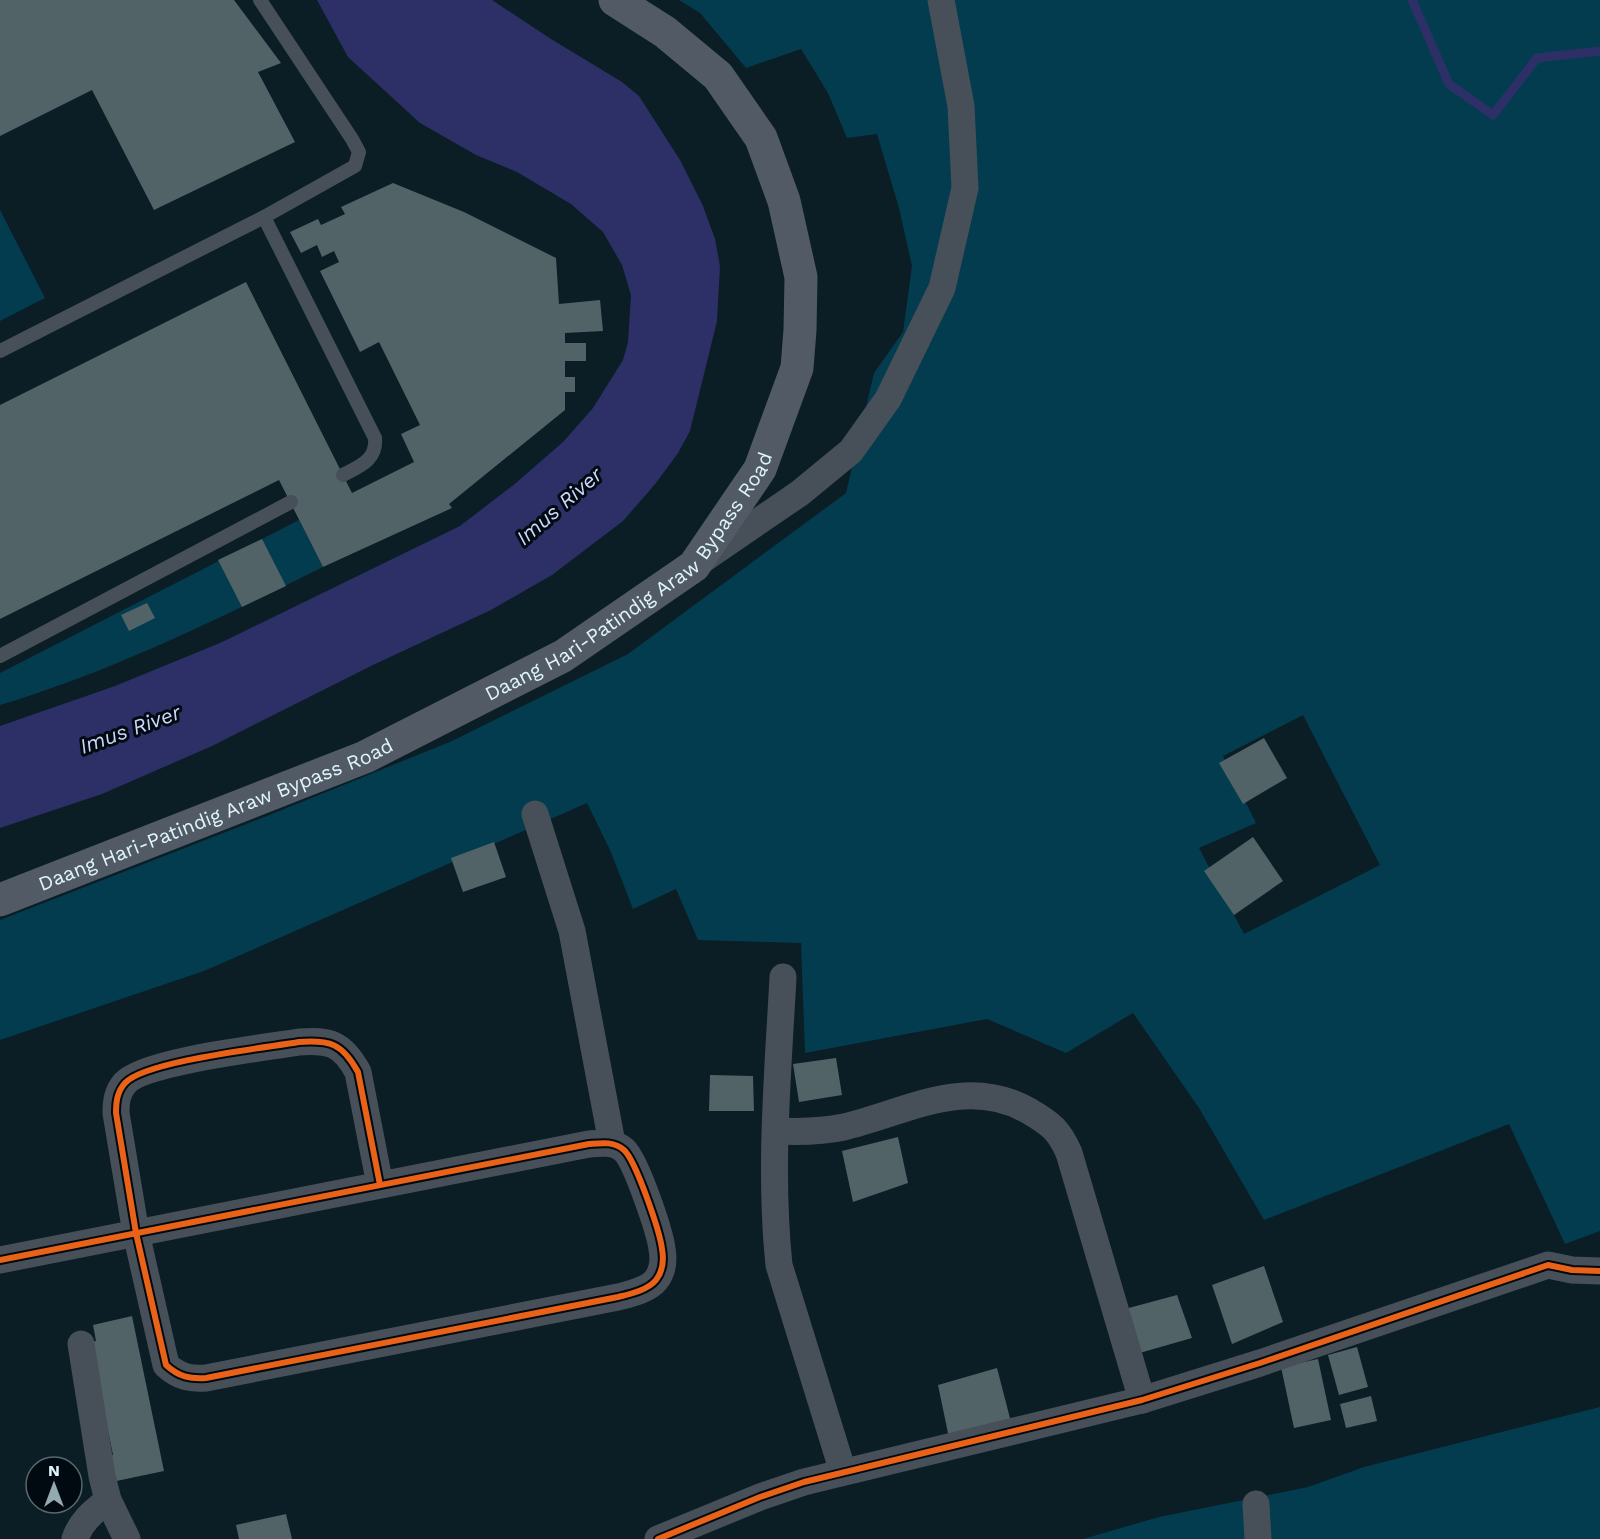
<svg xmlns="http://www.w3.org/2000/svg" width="1600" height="1539" font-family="'Work Sans',sans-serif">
<rect width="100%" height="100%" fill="#0b1d25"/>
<g fill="#033c4f" fill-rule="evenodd">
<path d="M 679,0 L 1600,0 L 1600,1231 L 1565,1244 L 1509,1124 L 1264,1220 L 1199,1108 L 1133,1013 L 1066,1053 L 987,1019 L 805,1053 L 801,943 L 698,940 L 676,889 L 633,909 L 610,850 L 587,803 L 204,971 L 0,1040 L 0,920 L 267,816 L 452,741 L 628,654 L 846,493 L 874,373 L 903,332 L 912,266 L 899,208 L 877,134 L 847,138 L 828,93 L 801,49 L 746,68 L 700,13 ZM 1303,715 L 1380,865 L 1244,934 L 1199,848 L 1256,823 L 1223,756 Z"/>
<path d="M 0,210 L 45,298 L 0,321 Z"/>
<path d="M 299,520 L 323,567 C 218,619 113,671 0,705 L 0,673 Z"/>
<path d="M 1600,1407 L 1600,1539 L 1083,1539 L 1159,1517 L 1308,1487 L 1364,1467 Z"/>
</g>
<path fill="#2c3067" d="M 317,0 L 492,0 L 551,39 L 622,82 L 639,96 L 680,160 L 703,206 L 715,239 L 720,266 L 717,321 L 690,431 L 678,453 L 656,483 L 623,521 L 552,575 L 491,610 L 375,664 L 212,746 L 102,794 L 0,828 L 0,726 L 115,686 L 220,643 L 460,526 L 516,483 L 564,441 L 593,408 L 623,360 L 628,342 L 631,295 L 622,265 L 603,232 L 571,204 L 517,172 L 476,155 L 420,123 L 348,57 Z"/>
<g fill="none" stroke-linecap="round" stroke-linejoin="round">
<path stroke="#2c3067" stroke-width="9" d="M 1412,0 L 1449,84 L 1493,115 L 1537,58 L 1600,51"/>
</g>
<g fill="#526367">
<path d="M 0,0 L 234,0 L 281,63 L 258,72 L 295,142 L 154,210 L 92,90 L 0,136 Z"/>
<path d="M 393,183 L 464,212 L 556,258 L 559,304 L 600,300 L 603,331 L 565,333 L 565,343 L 586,343 L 586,361 L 565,361 L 565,377 L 575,377 L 575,392 L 565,392 L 565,410 L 449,504 L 452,508 L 323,567 L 279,480 L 0,619 L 0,405 L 246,282 L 352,493 L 414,462 L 401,434 L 420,425 L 379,342 L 360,352 L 320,271 L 339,262 L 334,251 L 322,257 L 317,245 L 301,253 L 290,232 L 318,219 L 321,225 L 345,214 L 341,207 Z"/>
<path d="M 262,539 L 286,586 L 242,607 L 218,560 Z"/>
<path d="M 147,603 L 155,618 L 129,631 L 121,615 Z"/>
<path d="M 1264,738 L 1287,778 L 1243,804 L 1219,763 Z"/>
<path d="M 1253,837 L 1283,881 L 1234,915 L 1204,871 Z"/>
<path d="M 494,842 L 506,877 L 463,892 L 451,858 Z"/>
<path d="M 836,1058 L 842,1095 L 799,1102 L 793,1064 Z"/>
<path d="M 710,1075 L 753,1076 L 754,1111 L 709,1111 Z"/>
<path d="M 898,1137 L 908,1183 L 853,1202 L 842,1151 Z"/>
<path d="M 1264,1266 L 1283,1322 L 1232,1344 L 1212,1285 Z"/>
<path d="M 1177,1295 L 1192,1338 L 1136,1354 L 1125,1309 Z"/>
<path d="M 132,1316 L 164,1471 L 107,1483 L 101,1457 L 113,1455 L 90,1342 L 96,1341 L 93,1325 Z"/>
<path d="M 1357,1347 L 1368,1387 L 1339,1395 L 1328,1355 Z"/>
<path d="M 1318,1359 L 1331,1420 L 1294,1428 L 1281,1367 Z"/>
<path d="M 997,1368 L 1011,1422 L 949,1438 L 938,1385 Z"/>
<path d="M 1371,1396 L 1377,1421 L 1346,1428 L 1340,1404 Z"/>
<path d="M 286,1514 L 292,1539 L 239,1539 L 236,1525 Z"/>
</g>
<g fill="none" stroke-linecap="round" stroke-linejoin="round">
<g stroke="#475058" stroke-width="14">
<path d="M 264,217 L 375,438 C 377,460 360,466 343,475"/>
<path d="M 0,351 L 264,217 L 355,166 L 359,152 L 352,139 L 260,0"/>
<path d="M 0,656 L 291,502"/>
</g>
<g stroke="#475058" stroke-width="27">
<path d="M 702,560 L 800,493 L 851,451 L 888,399 L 942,288 L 965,188 L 961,106 L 941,0"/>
<path d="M 535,814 L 572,931 L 612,1143"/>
<path d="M 783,977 C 778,1072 769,1169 779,1265 L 843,1472"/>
<path d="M 776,1131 C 799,1132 821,1132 844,1127 C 907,1112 966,1075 1029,1111 C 1051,1124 1059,1130 1069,1153 L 1142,1400"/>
<path d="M 0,1260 L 589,1144 C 601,1143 614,1141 624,1150 C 636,1161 660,1232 662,1249 C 664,1260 663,1271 656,1280 C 648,1290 630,1294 618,1297 L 206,1378 C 190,1379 179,1377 166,1365 L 136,1233 L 116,1113 C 116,1102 117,1092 125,1083 C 145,1061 264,1048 299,1042 C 330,1040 342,1043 358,1072 L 380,1185"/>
<path d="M 81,1344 L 102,1476 L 108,1500 L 127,1539"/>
<path d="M 1256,1504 L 1258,1539"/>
<path d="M 75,1539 C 81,1521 93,1512 108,1500"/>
<path d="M 658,1539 L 760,1497 L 804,1482 L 1142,1400 L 1260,1363 L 1548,1265 L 1572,1270 L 1600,1271"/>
</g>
<path stroke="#525b65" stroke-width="33" id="s1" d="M 0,900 L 365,757 L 563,656 L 694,566 L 760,469 L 797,368 L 800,330 L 801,277 L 784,201 L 761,138 L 718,76 L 665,32 L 615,0"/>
<defs>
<g id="cycleway">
<path d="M 0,1260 L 589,1144 C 601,1143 614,1141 624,1150 C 636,1161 660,1232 662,1249 C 664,1260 663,1271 656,1280 C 648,1290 630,1294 618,1297 L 206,1378 C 190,1379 179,1377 166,1365 L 136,1233 L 116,1113 C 116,1102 117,1092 125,1083 C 145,1061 264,1048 299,1042 C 330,1040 342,1043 358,1072 L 380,1185"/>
<path d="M 658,1539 L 760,1497 L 804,1482 L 1142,1400 L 1260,1363 L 1548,1265 L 1572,1270 L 1600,1271"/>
</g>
</defs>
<use href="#cycleway" stroke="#000a10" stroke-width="10"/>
<use href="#cycleway" stroke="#ea6118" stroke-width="6"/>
</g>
<g text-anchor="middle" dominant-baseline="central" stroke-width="6" stroke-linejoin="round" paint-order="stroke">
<g font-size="20" fill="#dff4fd" stroke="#000a10">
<text stroke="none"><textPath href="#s1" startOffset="718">Daang Hari-Patindig Araw Bypass Road</textPath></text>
<text stroke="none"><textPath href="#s1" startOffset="232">Daang Hari-Patindig Araw Bypass Road</textPath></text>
</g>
<g font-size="21" font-style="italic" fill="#ced5fb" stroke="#000a10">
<text transform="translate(559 506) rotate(-41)">Imus River</text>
<text transform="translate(130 729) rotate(-20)">Imus River</text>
</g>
</g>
<g transform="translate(54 1485)"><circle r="28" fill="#000a10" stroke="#59686f" stroke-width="1.5"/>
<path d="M0-4.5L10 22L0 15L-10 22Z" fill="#95a9b1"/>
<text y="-9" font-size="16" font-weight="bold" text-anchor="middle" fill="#dff4fd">N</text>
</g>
</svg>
